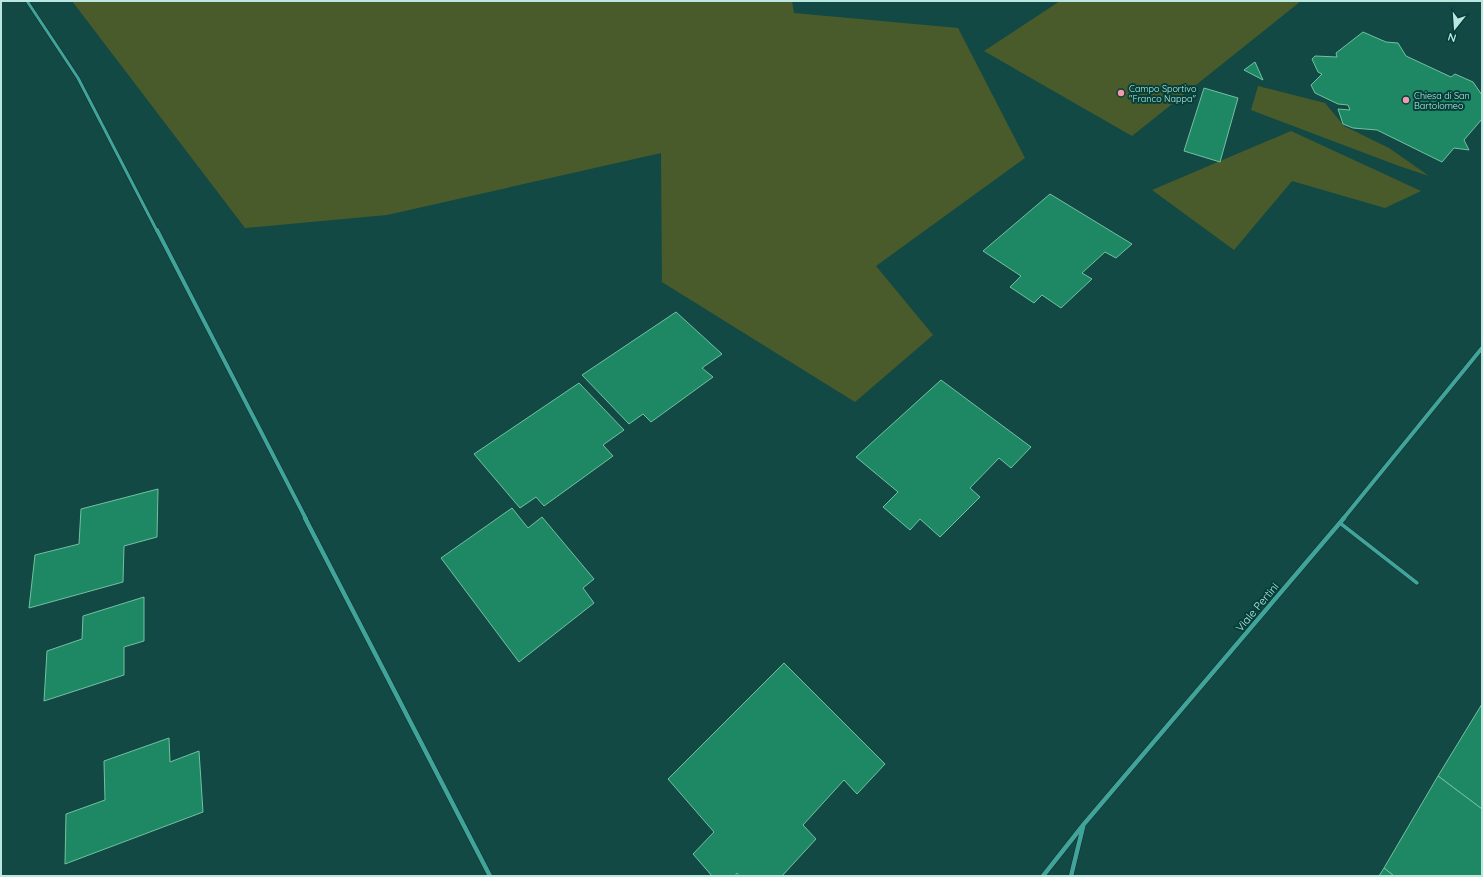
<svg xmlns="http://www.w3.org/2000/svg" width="1483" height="877" font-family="Quicksand,sans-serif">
<rect width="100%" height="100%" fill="#134944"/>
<g fill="#4a5b2b">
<path d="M 72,1 L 792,1 L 794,13 L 958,28 L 1025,158 L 876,266 L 933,335 L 855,402 L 662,282 L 661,153 L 387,215 L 245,228 Z"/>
<path d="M 1060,1 L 1301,1 L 1132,136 L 984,51 Z"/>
<path d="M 1258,86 L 1325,103 L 1344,126 L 1389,148 L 1429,176 L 1399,166 L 1251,110 Z"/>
<path d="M 1291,131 L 1421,191 L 1385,208 L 1292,181 L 1234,250 L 1152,190 Z"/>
</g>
<g fill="#1e8865" stroke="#72c2a0">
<path d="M 1363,32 L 1386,42 L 1398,43 L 1406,56 L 1451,77 L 1455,74 L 1473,82 L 1482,95 L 1482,119 L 1464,140 L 1469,150 L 1454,148 L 1442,162 L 1377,130 L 1353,128 L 1343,124 L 1338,109 L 1350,110 L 1348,105 L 1338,104 L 1315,93 L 1311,85 L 1322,74 L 1318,72 L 1312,59 L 1315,56 L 1337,57 L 1336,53 Z"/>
<path d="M 1255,62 L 1263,80 L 1244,70 Z"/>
<path d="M 1204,88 L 1238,98 L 1220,162 L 1184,151 Z"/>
<path d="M 1050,194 L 1132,244 L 1116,258 L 1105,252 L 1082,273 L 1092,279 L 1061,308 L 1042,295 L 1034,303 L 1010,287 L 1021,276 L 983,251 Z"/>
<path d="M 676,312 L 722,354 L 702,368 L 713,377 L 651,422 L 643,414 L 629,424 L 582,375 Z"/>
<path d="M 941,380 L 1031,447 L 1011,468 L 999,458 L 970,488 L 980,497 L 940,537 L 920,519 L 910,530 L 883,507 L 898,492 L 856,457 Z"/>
<path d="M 579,383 L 624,430 L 603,445 L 613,456 L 544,506 L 536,497 L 520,508 L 474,454 Z"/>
<path d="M 158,489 L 157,537 L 124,546 L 123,582 L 29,608 L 35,555 L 79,544 L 81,509 Z"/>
<path d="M 512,508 L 528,528 L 542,517 L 594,579 L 583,588 L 594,603 L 519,662 L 441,558 Z"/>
<path d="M 144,597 L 144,641 L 124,647 L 124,675 L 44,701 L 47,651 L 82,639 L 83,616 Z"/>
<path d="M 784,663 L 885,764 L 857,794 L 844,780 L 803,825 L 816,839 L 782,876 L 739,876 L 737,873 L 735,876 L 712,876 L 693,854 L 714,832 L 668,779 Z"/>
<path d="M 1482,704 L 1482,809 L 1438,776 Z"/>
<path d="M 169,738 L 170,762 L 199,751 L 203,812 L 65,864 L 66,814 L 105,800 L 104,761 Z"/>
<path d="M 1438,776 L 1482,809 L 1482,876 L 1394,876 L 1384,868 Z"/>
<path d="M 1384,868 L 1394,876 L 1379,876 Z"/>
</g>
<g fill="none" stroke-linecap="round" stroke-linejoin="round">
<defs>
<path id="lane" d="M 1340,523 L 1417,583"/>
<path id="street-far2" d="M 27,1 L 78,78 L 157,231"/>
<g id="street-far1">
<path d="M 157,230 L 306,519"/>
<path d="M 1343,519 L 1482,348"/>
</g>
<g id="street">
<path d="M 305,518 L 490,876"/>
<path d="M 1043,876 L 1084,824 L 1344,518"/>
<path d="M 1071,876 L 1083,827"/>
</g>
</defs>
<use href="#lane" stroke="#0d2c29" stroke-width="4.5"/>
<use href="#street-far2" stroke="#0d2c29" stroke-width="4"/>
<use href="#street-far1" stroke="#0d2c29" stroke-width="5"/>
<use href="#street" stroke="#0d2c29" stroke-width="5.5"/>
<use href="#lane" stroke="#41a49a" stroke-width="3.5"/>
<use href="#street-far2" stroke="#41a49a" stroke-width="3"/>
<use href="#street-far1" stroke="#41a49a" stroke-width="4"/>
<use href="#street" stroke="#41a49a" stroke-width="4.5"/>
</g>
<g fill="#f29aae" stroke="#043f39" stroke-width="1.5">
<circle cx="1121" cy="93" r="4"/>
<circle cx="1406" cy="100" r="4"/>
</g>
<g text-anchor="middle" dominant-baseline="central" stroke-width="4" stroke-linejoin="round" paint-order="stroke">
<g font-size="9" fill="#bbe7e1" stroke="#043f39" text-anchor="start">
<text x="1129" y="88">Campo Sportivo<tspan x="1129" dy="10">"Franco Nappa"</tspan></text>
<text x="1414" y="95">Chiesa di San<tspan x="1414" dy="10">Bartolomeo</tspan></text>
</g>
<g font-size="11" fill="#bbe7e1" stroke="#043f39">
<text transform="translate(1257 607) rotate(-50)">Viale Pertini</text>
</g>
</g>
<rect width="1483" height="877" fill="none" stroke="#bbe7e1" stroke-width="4"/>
<g transform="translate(1455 28) rotate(197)" stroke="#043f39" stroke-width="3" paint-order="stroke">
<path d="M0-3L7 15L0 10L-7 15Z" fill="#bbe7e1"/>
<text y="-6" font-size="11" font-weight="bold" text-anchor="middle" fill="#bbe7e1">N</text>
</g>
</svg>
